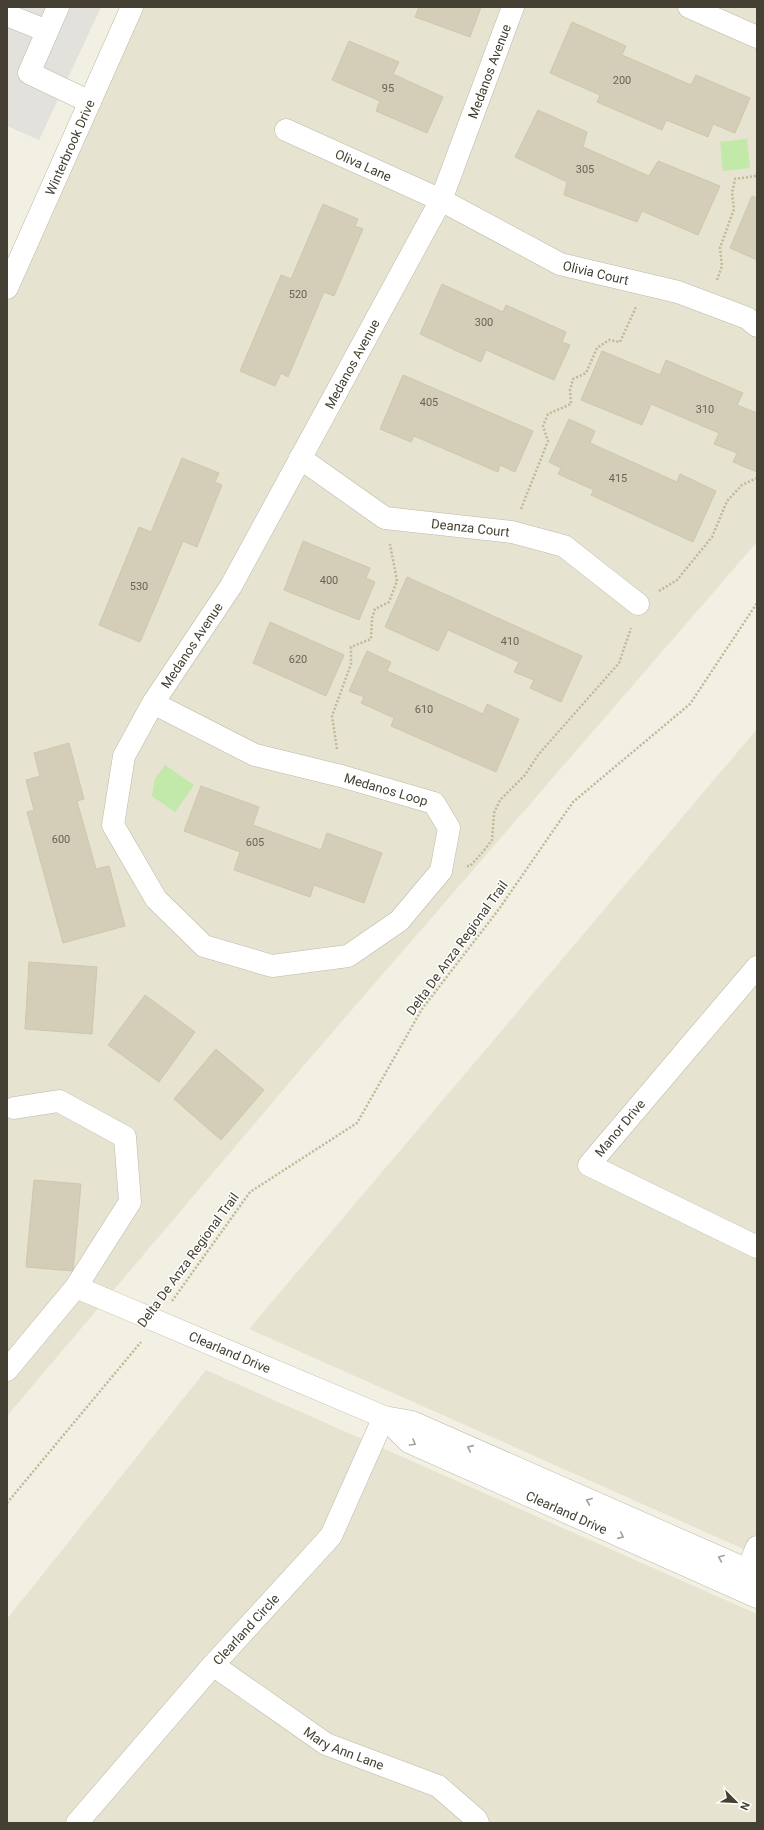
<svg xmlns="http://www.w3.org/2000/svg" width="764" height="1830" font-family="Roboto,sans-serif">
<rect width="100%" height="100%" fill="#f2f0e3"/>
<g fill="#e6e3d1">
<path d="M 132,7 L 757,7 L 757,542 L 311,1057 L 7,1416 L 7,288 Z"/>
<path d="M 757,729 L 757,1555 L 249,1329 Z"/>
<path d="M 206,1370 L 757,1614 L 757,1823 L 7,1823 L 7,1619 Z"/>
</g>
<g fill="#c2e8aa">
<path d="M 747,139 L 750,168 L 723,171 L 720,142 Z"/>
<path d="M 165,765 L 194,785 L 175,812 L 152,796 L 155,779 Z"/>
</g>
<path fill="#e2e1dc" d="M 7,7 L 101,7 L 39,140 L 7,126 Z"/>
<g fill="#d4cdb8" stroke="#cfc7ab">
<path d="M 419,7 L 481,7 L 470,37 L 415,17 Z"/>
<path d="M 572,22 L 626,46 L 622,55 L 691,85 L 696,75 L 750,98 L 735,133 L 713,124 L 708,137 L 666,120 L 662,130 L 597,102 L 600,95 L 550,73 Z"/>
<path d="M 349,41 L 399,62 L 393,74 L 443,97 L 427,133 L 376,111 L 380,101 L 332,80 Z"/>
<path d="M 538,110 L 587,132 L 583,147 L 649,176 L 658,161 L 720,186 L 698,235 L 642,211 L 637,222 L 564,195 L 567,182 L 515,157 Z"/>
<path d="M 752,196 L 757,198 L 757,260 L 730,248 Z"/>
<path d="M 323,204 L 358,219 L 355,226 L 363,229 L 334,296 L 324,292 L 288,377 L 281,373 L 275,386 L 240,371 L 281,275 L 291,279 Z"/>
<path d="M 442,284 L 503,312 L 506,305 L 566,332 L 562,342 L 570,345 L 554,380 L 486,350 L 481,362 L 420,334 Z"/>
<path d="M 602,351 L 660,375 L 666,360 L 743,393 L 737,405 L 757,413 L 757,472 L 733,462 L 737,453 L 714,444 L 719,433 L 651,404 L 642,425 L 581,400 Z"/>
<path d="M 403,375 L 533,431 L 515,472 L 500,465 L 498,472 L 414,436 L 411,442 L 380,429 Z"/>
<path d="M 569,419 L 595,431 L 590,443 L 677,482 L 680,474 L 716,491 L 693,542 L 591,495 L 594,490 L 558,474 L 561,468 L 549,462 Z"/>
<path d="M 182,458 L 219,473 L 215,482 L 222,485 L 197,547 L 183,541 L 140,642 L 99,625 L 139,527 L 151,532 Z"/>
<path d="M 303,541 L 370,568 L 366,578 L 375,582 L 359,620 L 284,590 Z"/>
<path d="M 407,577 L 582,656 L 561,702 L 530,688 L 534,680 L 514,672 L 519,662 L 448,630 L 438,651 L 385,627 Z"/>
<path d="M 270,622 L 344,655 L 326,696 L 253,663 Z"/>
<path d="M 367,651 L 391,662 L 387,671 L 483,714 L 487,704 L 519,719 L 496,772 L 391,726 L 394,718 L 361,703 L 364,697 L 349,691 Z"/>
<path d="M 69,743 L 84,799 L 77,801 L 96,869 L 109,866 L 125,926 L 63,943 L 27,812 L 34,810 L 26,780 L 40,776 L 34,753 Z"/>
<path d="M 201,786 L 259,807 L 253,825 L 321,850 L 327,833 L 382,853 L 364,903 L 314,885 L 310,897 L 234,870 L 240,852 L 184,831 Z"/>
<path d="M 29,962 L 97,967 L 92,1034 L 25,1029 Z"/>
<path d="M 145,995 L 195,1032 L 159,1082 L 108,1045 Z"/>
<path d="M 216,1049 L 264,1090 L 221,1140 L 174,1099 Z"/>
<path d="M 34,1180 L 81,1184 L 73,1271 L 26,1267 Z"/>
</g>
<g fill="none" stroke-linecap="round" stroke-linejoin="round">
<defs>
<g id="minor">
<path d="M 58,7 L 29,73 L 90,102"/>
<path d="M 689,7 L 757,37"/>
<path d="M 7,15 L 47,31"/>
<path id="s1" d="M 286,130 L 441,200 L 560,264 L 678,292 L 747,318 L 757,326"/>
<path id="s2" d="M 7,288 L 132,7"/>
<path id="s3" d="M 300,458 L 385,518 L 512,532 L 564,546 L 638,604"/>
<path id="s4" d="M 153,703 L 255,755 L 341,776 L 434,803 L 449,828 L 441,871 L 399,921 L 348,956 L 272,966 L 204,946 L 156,899 L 113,825 L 124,756 L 153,703 L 231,586 L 441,200 L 513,7"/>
<path d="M 757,967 L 589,1165 L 757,1247"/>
<path id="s5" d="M 76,1287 L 384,1417 L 412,1422 L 757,1574"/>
<path d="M 7,1370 L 76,1287 L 130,1202 L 125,1137 L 59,1101 L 14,1108"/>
<path id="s6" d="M 384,1417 L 409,1442 L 757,1597"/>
<path d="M 742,1582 L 757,1547"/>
<path id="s7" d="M 213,1665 L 326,1744 L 438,1786 L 476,1819 L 478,1823"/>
<path id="s8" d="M 77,1823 L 213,1665 L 331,1536 L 384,1417"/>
</g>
</defs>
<use href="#minor" stroke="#bdb9a6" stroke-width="23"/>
<g stroke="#c0b896" stroke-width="2.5" stroke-dasharray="2 2" stroke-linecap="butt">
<path d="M 717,280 L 722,266 L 720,248 L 734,209 L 732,193 L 735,179 L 756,176 L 757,173"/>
<path d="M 521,509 L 548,441 L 543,426 L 548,414 L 571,404 L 570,390 L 573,379 L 586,373 L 597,348 L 609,340 L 620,342 L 636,307"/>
<path d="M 659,591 L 677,580 L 712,537 L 727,501 L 742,485 L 757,478"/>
<path d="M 337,749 L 332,716 L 351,664 L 351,647 L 371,639 L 372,618 L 375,609 L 389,602 L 397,581 L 390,544"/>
<path d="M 467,866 L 470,866 L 482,853 L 492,840 L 494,813 L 500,800 L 525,775 L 538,755 L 619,663 L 631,628"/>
<path d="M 172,1301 L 250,1192 L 357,1123 L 422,1009 L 499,909 L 573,802 L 690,704 L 757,603"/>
<path d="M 7,1503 L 141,1342"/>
</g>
<use href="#minor" stroke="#fff" stroke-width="22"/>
</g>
<defs><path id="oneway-chevron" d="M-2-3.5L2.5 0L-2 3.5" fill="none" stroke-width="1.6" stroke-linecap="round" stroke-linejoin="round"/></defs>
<g stroke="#a2a099">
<use href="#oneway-chevron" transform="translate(413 1443) rotate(30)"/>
<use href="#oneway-chevron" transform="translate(470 1448) rotate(-156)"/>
<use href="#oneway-chevron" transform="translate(589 1501) rotate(-157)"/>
<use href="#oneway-chevron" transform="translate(621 1536) rotate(24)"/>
<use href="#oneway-chevron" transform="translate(721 1558) rotate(-157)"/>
</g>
<g text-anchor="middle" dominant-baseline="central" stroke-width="3" stroke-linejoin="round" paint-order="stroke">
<g font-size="11" fill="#686354">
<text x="622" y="80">200</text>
<text x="388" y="88">95</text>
<text x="585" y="169">305</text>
<text x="298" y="294">520</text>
<text x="484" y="322">300</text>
<text x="429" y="402">405</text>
<text x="705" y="409">310</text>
<text x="618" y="478">415</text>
<text x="329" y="580">400</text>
<text x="139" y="586">530</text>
<text x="510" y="641">410</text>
<text x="298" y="659">620</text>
<text x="424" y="709">610</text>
<text x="61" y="839">600</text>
<text x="255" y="842">605</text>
</g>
<g font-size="13" fill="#444033" stroke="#fff">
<text stroke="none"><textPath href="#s4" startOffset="1648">Medanos Avenue</textPath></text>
<text stroke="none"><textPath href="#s2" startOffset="154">Winterbrook Drive</textPath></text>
<text stroke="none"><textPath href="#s1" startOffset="85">Oliva Lane</textPath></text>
<text stroke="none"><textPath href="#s1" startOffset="342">Olivia Court</textPath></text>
<text stroke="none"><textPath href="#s4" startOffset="1324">Medanos Avenue</textPath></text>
<text stroke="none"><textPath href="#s3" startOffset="190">Deanza Court</textPath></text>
<text stroke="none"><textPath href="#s4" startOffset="1000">Medanos Avenue</textPath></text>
<text stroke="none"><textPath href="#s4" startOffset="250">Medanos Loop</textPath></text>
<text transform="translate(457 948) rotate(-54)">Delta De Anza Regional Trail</text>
<text transform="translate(620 1128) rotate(-50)">Manor Drive</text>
<text transform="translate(188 1260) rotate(-54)">Delta De Anza Regional Trail</text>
<text stroke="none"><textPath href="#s5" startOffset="167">Clearland Drive</textPath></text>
<text stroke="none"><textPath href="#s6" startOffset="208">Clearland Drive</textPath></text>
<text stroke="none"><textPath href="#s8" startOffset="257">Clearland Circle</textPath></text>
<text stroke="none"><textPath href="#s7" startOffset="156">Mary Ann Lane</textPath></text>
</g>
</g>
<rect width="764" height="1830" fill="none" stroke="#444033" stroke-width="16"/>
<g transform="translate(736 1802) rotate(114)" stroke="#ffffff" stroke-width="3" paint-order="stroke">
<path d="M0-3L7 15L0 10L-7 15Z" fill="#444033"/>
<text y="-6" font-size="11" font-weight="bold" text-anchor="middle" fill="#444033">N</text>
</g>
</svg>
